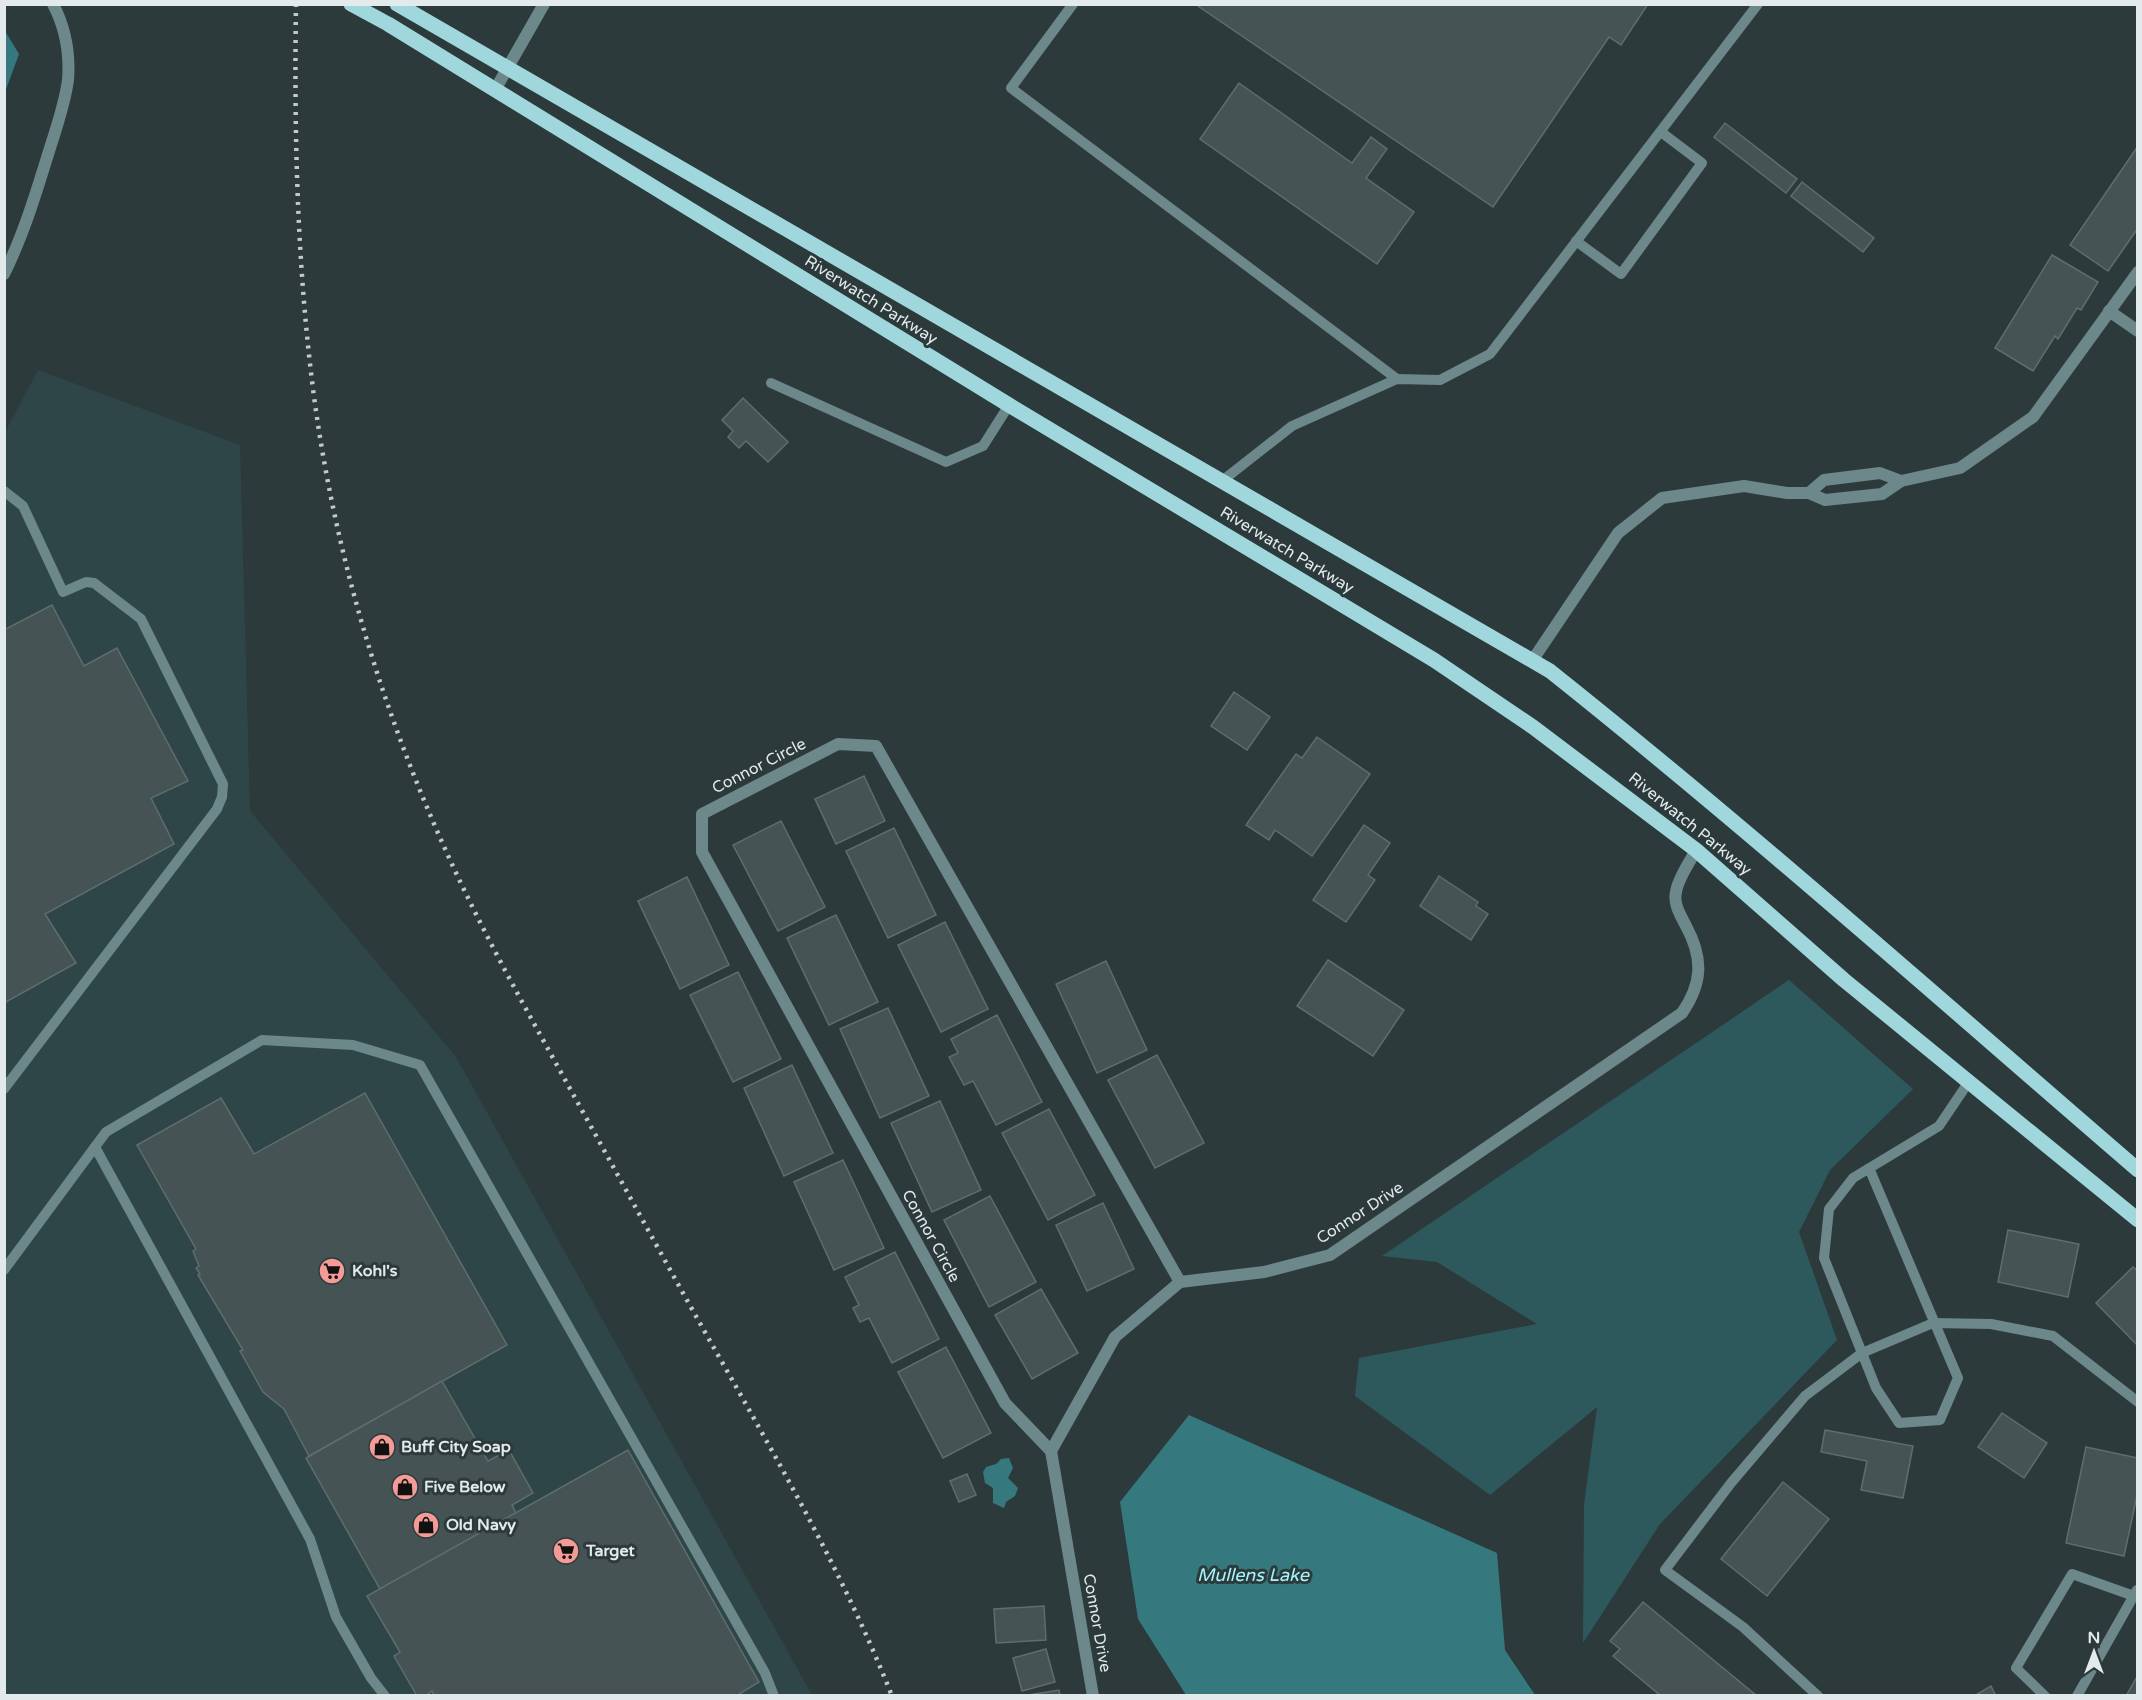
<svg xmlns="http://www.w3.org/2000/svg" width="2142" height="1700" font-family="'Varela Round',sans-serif">
<rect width="100%" height="100%" fill="#2c3a3c"/>
<path fill="#2f4648" d="M 38,370 L 240,445 L 250,811 L 456,1057 L 812,1695 L 5,1695 L 4,434 Z"/>
<path fill="#2e595c" d="M 1789,980 L 1913,1089 L 1830,1170 L 1799,1232 L 1837,1340 L 1660,1524 L 1583,1643 L 1584,1505 L 1597,1407 L 1490,1495 L 1355,1396 L 1359,1358 L 1537,1324 L 1437,1262 L 1382,1256 Z"/>
<g fill="#35797e">
<path d="M 5,31 L 19,54 L 5,92 Z"/>
<path d="M 1189,1415 L 1497,1553 L 1505,1650 L 1535,1695 L 1186,1695 L 1138,1619 L 1120,1502 Z"/>
<path d="M 1009,1458 L 1013,1468 L 1008,1478 L 1018,1488 L 1015,1496 L 1006,1502 L 1004,1508 L 993,1503 L 993,1488 L 985,1483 L 983,1472 L 986,1467 L 996,1464 L 1001,1459 Z"/>
</g>
<g fill="#455354" stroke="#5e6d6e" stroke-width="1.5">
<path d="M 1195,4 L 1648,4 L 1621,45 L 1609,37 L 1493,207 Z"/>
<path d="M 1239,83 L 1352,163 L 1371,137 L 1387,149 L 1366,178 L 1414,212 L 1377,264 L 1200,139 Z"/>
<path d="M 1725,123 L 1797,179 L 1786,193 L 1714,137 Z"/>
<path d="M 2138,146 L 2138,228 L 2108,271 L 2070,245 Z"/>
<path d="M 1802,182 L 1874,238 L 1863,252 L 1791,196 Z"/>
<path d="M 2052,255 L 2098,282 L 2081,310 L 2077,308 L 2058,339 L 2055,336 L 2033,371 L 1995,348 Z"/>
<path d="M 743,398 L 788,442 L 768,462 L 746,441 L 739,448 L 728,437 L 733,431 L 722,420 Z"/>
<path d="M 52,605 L 84,666 L 117,648 L 188,781 L 151,798 L 174,844 L 45,914 L 76,963 L 4,1003 L 4,630 Z"/>
<path d="M 1234,692 L 1270,717 L 1247,750 L 1211,726 Z"/>
<path d="M 1317,737 L 1370,774 L 1312,856 L 1275,830 L 1269,840 L 1246,825 L 1296,754 L 1302,758 Z"/>
<path d="M 864,776 L 885,821 L 836,844 L 815,799 Z"/>
<path d="M 781,821 L 825,907 L 778,931 L 733,845 Z"/>
<path d="M 1364,825 L 1390,843 L 1368,875 L 1375,880 L 1346,922 L 1313,900 Z"/>
<path d="M 894,828 L 936,915 L 888,938 L 846,851 Z"/>
<path d="M 1439,876 L 1478,902 L 1476,906 L 1488,914 L 1471,940 L 1420,906 Z"/>
<path d="M 687,877 L 729,965 L 680,989 L 638,901 Z"/>
<path d="M 836,915 L 878,1002 L 829,1025 L 787,938 Z"/>
<path d="M 945,922 L 988,1009 L 941,1032 L 898,945 Z"/>
<path d="M 1328,960 L 1404,1010 L 1373,1056 L 1297,1006 Z"/>
<path d="M 1106,961 L 1147,1050 L 1097,1073 L 1056,984 Z"/>
<path d="M 738,972 L 781,1059 L 733,1082 L 690,995 Z"/>
<path d="M 888,1008 L 929,1096 L 880,1118 L 840,1029 Z"/>
<path d="M 997,1015 L 1042,1102 L 996,1125 L 973,1081 L 964,1085 L 949,1057 L 958,1053 L 951,1039 Z"/>
<path d="M 1157,1055 L 1204,1143 L 1155,1168 L 1108,1080 Z"/>
<path d="M 792,1065 L 833,1153 L 784,1176 L 744,1088 Z"/>
<path d="M 365,1093 L 507,1345 L 309,1456 L 284,1409 L 263,1392 L 240,1351 L 243,1350 L 198,1275 L 200,1274 L 196,1268 L 199,1266 L 193,1251 L 196,1249 L 137,1145 L 221,1098 L 254,1154 Z"/>
<path d="M 940,1101 L 981,1190 L 932,1212 L 891,1123 Z"/>
<path d="M 1049,1109 L 1095,1195 L 1048,1220 L 1002,1133 Z"/>
<path d="M 843,1160 L 884,1248 L 834,1270 L 794,1182 Z"/>
<path d="M 990,1196 L 1036,1282 L 989,1307 L 944,1220 Z"/>
<path d="M 1103,1203 L 1134,1269 L 1087,1291 L 1056,1225 Z"/>
<path d="M 2008,1230 L 2079,1244 L 2068,1297 L 1998,1282 Z"/>
<path d="M 895,1252 L 939,1339 L 892,1363 L 869,1318 L 860,1322 L 853,1308 L 859,1305 L 845,1277 Z"/>
<path d="M 2133,1267 L 2138,1271 L 2138,1346 L 2096,1303 Z"/>
<path d="M 1041,1289 L 1078,1353 L 1032,1379 L 995,1315 Z"/>
<path d="M 946,1347 L 991,1433 L 943,1458 L 898,1372 Z"/>
<path d="M 442,1381 L 488,1461 L 509,1450 L 533,1493 L 512,1505 L 516,1513 L 380,1589 L 306,1458 Z"/>
<path d="M 2002,1413 L 2047,1443 L 2024,1478 L 1978,1447 Z"/>
<path d="M 1825,1430 L 1913,1446 L 1903,1498 L 1861,1490 L 1867,1461 L 1821,1452 Z"/>
<path d="M 2086,1447 L 2138,1458 L 2138,1491 L 2124,1556 L 2066,1543 Z"/>
<path d="M 628,1450 L 759,1682 L 736,1696 L 435,1696 L 432,1691 L 425,1696 L 417,1696 L 394,1656 L 400,1652 L 367,1596 Z"/>
<path d="M 967,1474 L 976,1495 L 959,1502 L 950,1481 Z"/>
<path d="M 1783,1482 L 1829,1519 L 1767,1596 L 1721,1559 Z"/>
<path d="M 1643,1602 L 1757,1696 L 1661,1696 L 1613,1656 L 1620,1649 L 1610,1641 Z"/>
<path d="M 1044,1606 L 1046,1640 L 996,1643 L 994,1609 Z"/>
<path d="M 1046,1649 L 1055,1682 L 1022,1691 L 1013,1658 Z"/>
<path d="M 2138,1675 L 2138,1696 L 2126,1696 Z"/>
<path d="M 1991,1686 L 1996,1696 L 1974,1696 Z"/>
<path d="M 1059,1690 L 1060,1696 L 1029,1696 L 1029,1695 Z"/>
</g>
<g fill="none" stroke-linecap="round" stroke-linejoin="round">
<g stroke="#6d888a" stroke-width="10">
<path d="M 1073,4 L 1011,88 L 1397,379"/>
<path d="M 1576,241 L 1621,274 L 1702,163 L 1661,132"/>
<path d="M 771,383 L 946,462 L 983,446 L 1009,405"/>
<path d="M 1222,481 L 1292,426 L 1397,379 L 1440,380 L 1490,354 L 1758,4"/>
<path d="M 4,491 L 23,506 L 63,592 L 86,582 L 94,583 L 141,619 L 223,784 L 222,797 L 217,809 L 4,1089"/>
<path d="M 95,1147 L 310,1539 L 336,1617 L 371,1678 L 385,1696"/>
<path d="M 1869,1168 L 1958,1378 L 1940,1420 L 1899,1423 L 1876,1388 L 1824,1258 L 1829,1209 L 1853,1178 L 1939,1126 L 1970,1080"/>
<path d="M 4,1270 L 106,1132 L 262,1040 L 353,1045 L 420,1065 L 765,1673 L 774,1696"/>
<path d="M 1818,1696 L 1743,1627 L 1665,1570 L 1731,1483 L 1805,1396 L 1862,1353 L 1933,1323 L 1991,1324 L 2053,1336 L 2138,1402"/>
<path d="M 2045,1696 L 2016,1668 L 2072,1574 L 2134,1596"/>
<path d="M 2077,1696 L 2137,1590"/>
</g>
<g stroke="#6d888a" stroke-width="12">
<path d="M 495,90 L 544,4"/>
<path d="M 4,274 C 24,234 37,190 50,148 C 57,126 65,103 68,80 C 70,54 65,27 53,4"/>
<path d="M 2109,311 L 2138,331"/>
<path d="M 1809,493 L 1824,480 L 1880,473 L 1901,481"/>
<path d="M 1532,661 L 1618,533 L 1662,498 L 1744,486 L 1787,493 L 1809,493 L 1825,500 L 1882,494 L 1901,481 L 1960,468 L 2033,417 L 2138,272"/>
<path d="M 1051,1451 L 1005,1403 L 702,852 L 702,814 L 838,744 L 876,746 L 1180,1282"/>
<path d="M 1093,1696 L 1051,1451 L 1115,1337 L 1180,1282 L 1264,1272 L 1330,1255 L 1682,1013 C 1702,984 1704,959 1686,926 C 1681,916 1673,904 1676,892 C 1678,878 1690,862 1696,850"/>
</g>
<g stroke="#9fd7dc" stroke-width="15">
<path d="M 351,4 L 388,24 L 1009,405 L 1434,660 L 1533,727 L 1696,850 L 1844,980 L 2138,1220"/>
<path d="M 397,4 L 1550,671 C 1751,831 1943,1002 2138,1170"/>
</g>
<path stroke="#c2cbcc" stroke-width="4.5" stroke-dasharray="3 6" stroke-linecap="butt" d="M 296,4 C 294,132 297,262 313,389 C 334,552 382,712 451,862 C 489,945 535,1025 579,1105 C 628,1193 676,1282 726,1369 C 786,1475 847,1582 892,1696"/>
</g>
<defs>
<symbol id="supermarket-disc" viewBox="-11 -11 22 22"><circle r="9.5" fill="#f59b97" stroke="#2c3a3c"/><path d="M-6-5.5h2.5l.6 2H6L4.5 2H-2.5L-4.4-4H-6ZM-1.5 3.2a1.3 1.3 0 1 0 .1 0ZM3 3.2a1.3 1.3 0 1 0 .1 0Z" fill="#111"/></symbol>
<symbol id="shop-disc" viewBox="-11 -11 22 22"><circle r="9.5" fill="#f59b97" stroke="#2c3a3c"/><path d="M-5-2.5h2.3a2.7 3.5 0 0 1 5.4 0H5L5.5 6h-11ZM-1.5-2.5h3a1.5 2.3 0 0 0-3 0Z" fill="#111"/></symbol>
</defs>
<g fill-rule="evenodd">
<use href="#supermarket-disc" x="317" y="1256" width="30" height="30"/>
<use href="#shop-disc" x="367" y="1432" width="30" height="30"/>
<use href="#shop-disc" x="390" y="1472" width="30" height="30"/>
<use href="#shop-disc" x="411" y="1510" width="30" height="30"/>
<use href="#supermarket-disc" x="551" y="1536" width="30" height="30"/>
</g>
<g text-anchor="middle" dominant-baseline="central" stroke-width="6" stroke-linejoin="round" paint-order="stroke">
<g font-size="16" fill="#e2eaeb" stroke="#2c3a3c">
<text transform="translate(871 300) rotate(32)">Riverwatch Parkway</text>
<text transform="translate(1287 550) rotate(31)">Riverwatch Parkway</text>
<text transform="translate(759 766) rotate(-27)">Connor Circle</text>
<text transform="translate(1690 824) rotate(39)">Riverwatch Parkway</text>
<text transform="translate(1360 1213) rotate(-33)">Connor Drive</text>
<text transform="translate(931 1236) rotate(61)">Connor Circle</text>
<text transform="translate(1097 1623) rotate(80)">Connor Drive</text>
</g>
<g font-size="16" font-weight="bold" fill="#e2eaeb" stroke="#2c3a3c" text-anchor="start">
<text x="352" y="1271">Kohl's</text>
<text x="401" y="1447">Buff City Soap</text>
<text x="424" y="1487">Five Below</text>
<text x="446" y="1525">Old Navy</text>
<text x="586" y="1551">Target</text>
</g>
<g font-size="18" font-style="italic" fill="#a4f4fb" stroke="#2c3a3c">
<text x="1253" y="1575">Mullens Lake</text>
</g>
</g>
<rect width="2142" height="1700" fill="none" stroke="#e2eaeb" stroke-width="12"/>
<g transform="translate(2094 1652)" stroke="#2c3a3c" stroke-width="4.5" paint-order="stroke">
<path d="M0-4.5L10 22L0 15L-10 22Z" fill="#e2eaeb"/>
<text y="-9" font-size="16" font-weight="bold" text-anchor="middle" fill="#e2eaeb">N</text>
</g>
</svg>
